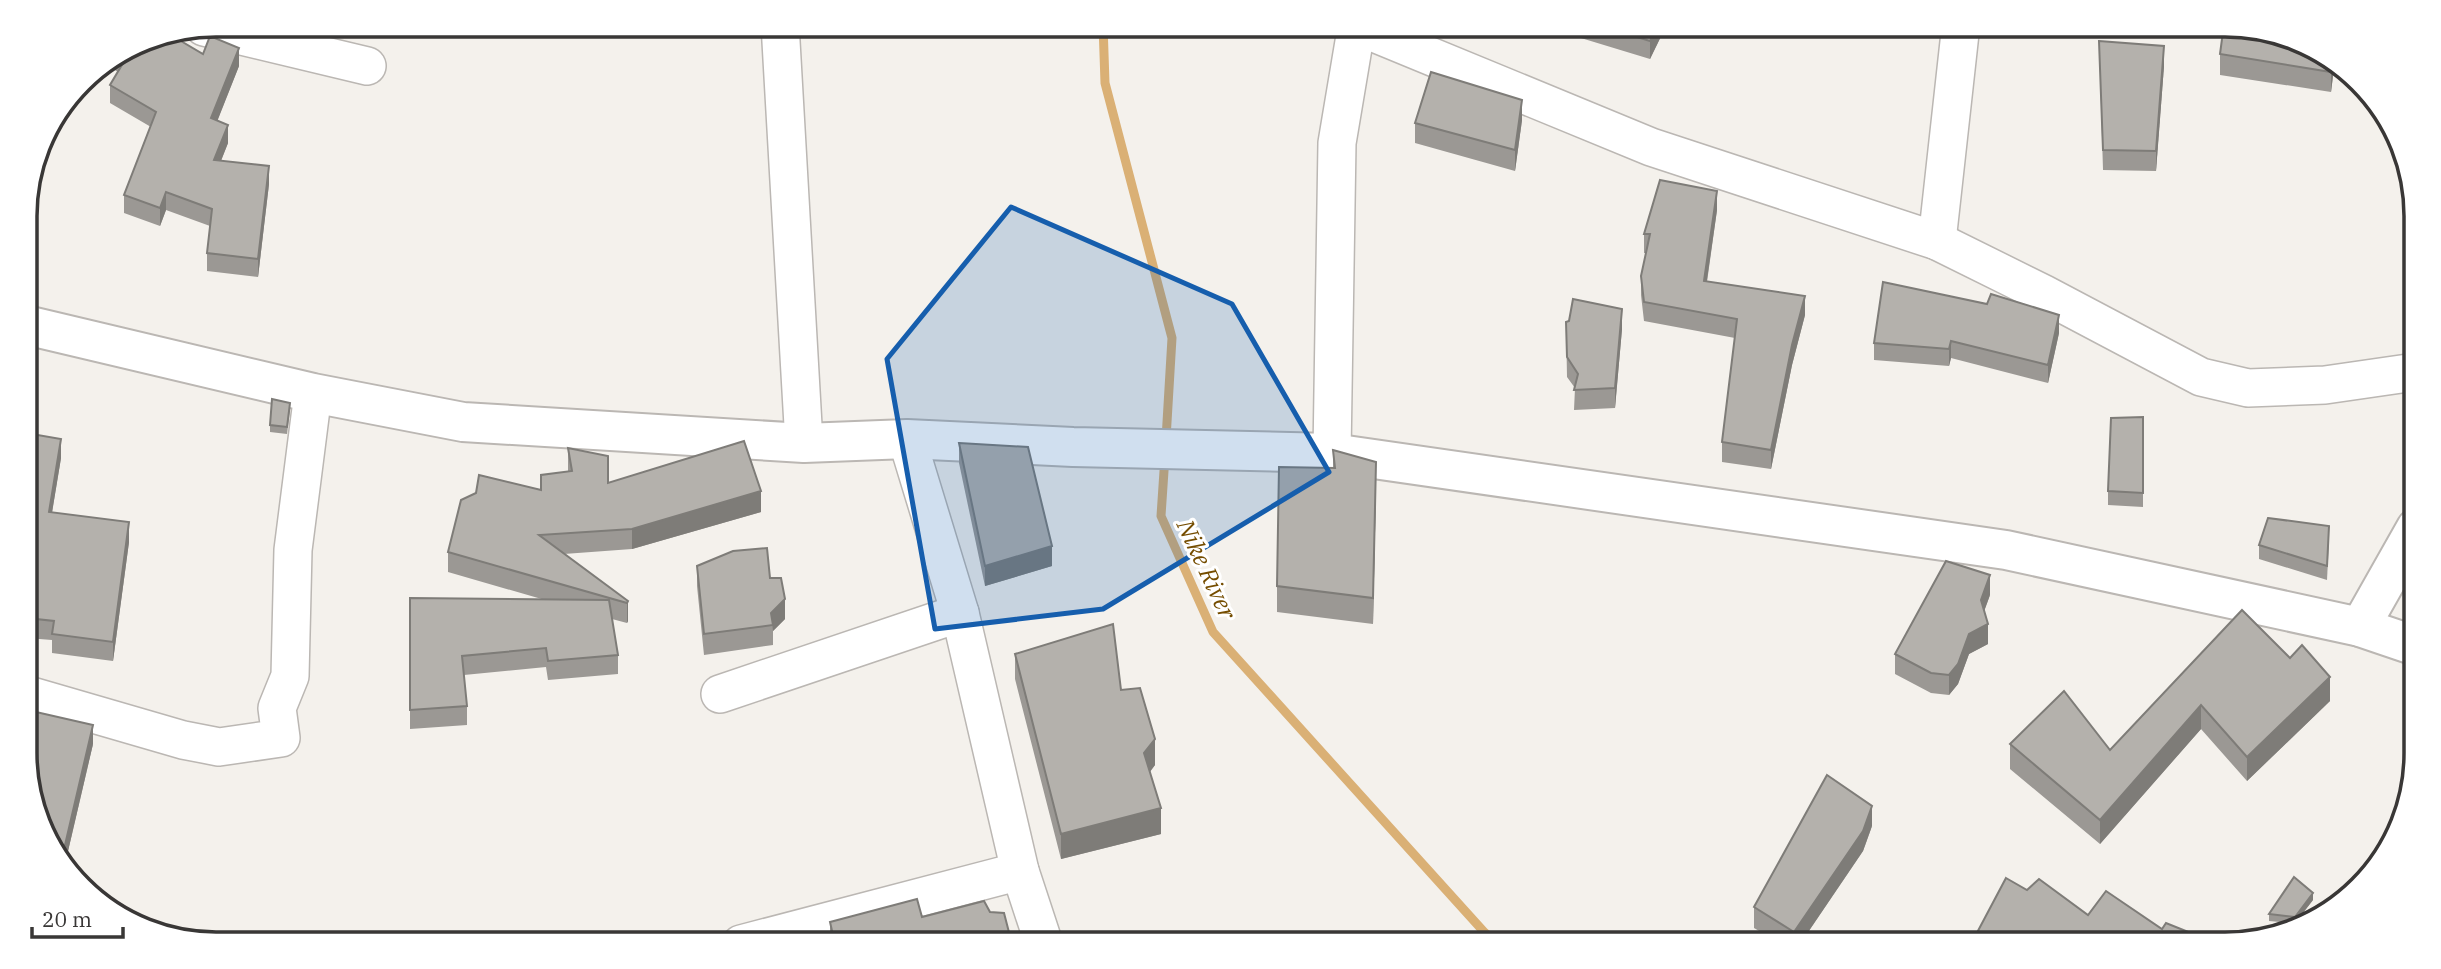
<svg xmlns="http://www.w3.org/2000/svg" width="2441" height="969" font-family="'IBM Plex Serif',serif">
<rect width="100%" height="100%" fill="#f4f1ec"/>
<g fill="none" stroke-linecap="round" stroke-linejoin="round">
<g stroke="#dab075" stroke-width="9">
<path d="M 1103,24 L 1105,83 L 1172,338 L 1166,439"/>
<path d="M 1165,456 L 1161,516 L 1213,632 L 1485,933 L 1500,944"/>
</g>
<defs>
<g id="minor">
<path d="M 780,24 L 804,443"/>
<path d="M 1357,26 L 1651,147 L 1937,241 L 2044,294 L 2201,377 L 2248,388 L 2325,385 L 2415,372"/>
<path d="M 204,27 L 367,66"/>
<path d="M 1937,241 L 1961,24"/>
<path d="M 907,439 L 960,613 L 1020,871 L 1044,944"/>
<path d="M 1332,453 L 1337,143 L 1357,24"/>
<path d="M 720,694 L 960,613"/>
<path d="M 28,695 L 183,740 L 219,747 L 281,738 L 277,708 L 290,676 L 293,550 L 313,393"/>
<path d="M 741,944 L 1020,871"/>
</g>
<path id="tertiary" d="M 2360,627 L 2416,528"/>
<path id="secondary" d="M 26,325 L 313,393 L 463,422 L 804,443 L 907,439 L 1073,447 L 1332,453 L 2006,550 L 2360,627 L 2416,646"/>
</defs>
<use href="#minor" stroke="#bbb7b3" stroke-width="40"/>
<use href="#tertiary" stroke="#bbb7b3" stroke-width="42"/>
<use href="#secondary" stroke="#bbb7b3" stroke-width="42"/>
<use href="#minor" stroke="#fff" stroke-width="37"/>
<use href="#tertiary" stroke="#fff" stroke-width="38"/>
<use href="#secondary" stroke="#fff" stroke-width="38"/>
</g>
<g fill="#9b9894">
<path d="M 337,24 L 362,24 L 361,30 Z"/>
<path d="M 1518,24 L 1667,24 L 1650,59 L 1548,28 L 1538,33 Z"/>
<path d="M 2287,35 L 2334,68 L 2331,92 L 2220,75 L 2220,54 Z"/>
<path d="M 143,39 L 203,54 L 239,66 L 217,121 L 228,143 L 221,161 L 269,184 L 258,277 L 207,271 L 207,253 L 210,226 L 166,210 L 160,226 L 124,213 L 124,195 L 151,127 L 110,103 L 110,85 L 118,72 L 107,65 L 107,61 Z"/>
<path d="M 2099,41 L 2164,66 L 2156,171 L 2103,170 Z"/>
<path d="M 62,109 L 50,148 L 40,145 L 44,132 Z"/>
<path d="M 1522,120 L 1515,171 L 1415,143 L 1415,123 Z"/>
<path d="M 1717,210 L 1707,282 L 1805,315 L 1792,365 L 1771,469 L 1722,462 L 1722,442 L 1735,338 L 1644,321 L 1641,295 L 1641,276 L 1646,253 L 1644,253 L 1644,234 Z"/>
<path d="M 1566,322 L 1622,329 L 1615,408 L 1574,410 L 1575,388 L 1567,377 Z"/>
<path d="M 2059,333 L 2048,383 L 1951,358 L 1949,366 L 1874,360 L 1874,343 Z"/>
<path d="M 290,410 L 287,434 L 270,432 L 270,425 Z"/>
<path d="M 2143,417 L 2143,507 L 2108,505 L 2108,491 Z"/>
<path d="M 26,433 L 61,458 L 52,512 L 129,542 L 113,661 L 52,653 L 52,640 L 27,638 Z"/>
<path d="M 959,443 L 1052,566 L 985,586 L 959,463 Z"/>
<path d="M 568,448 L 608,483 L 761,512 L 632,549 L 564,554 L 628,601 L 628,621 L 627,623 L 612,619 L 618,655 L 618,674 L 548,680 L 546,667 L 464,675 L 467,706 L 467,725 L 410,729 L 410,598 L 545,600 L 448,572 L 448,552 L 476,493 L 541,490 L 568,471 Z"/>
<path d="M 1333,450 L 1376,488 L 1373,624 L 1277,612 L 1277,586 L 1333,468 Z"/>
<path d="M 2329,540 L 2327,580 L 2259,559 L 2259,545 Z"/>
<path d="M 697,566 L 770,578 L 785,619 L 773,631 L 773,645 L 704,655 L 697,586 Z"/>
<path d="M 1990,595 L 1984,611 L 1988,644 L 1969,654 L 1958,684 L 1949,695 L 1931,693 L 1895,674 L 1895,654 Z"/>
<path d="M 2242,610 L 2330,701 L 2247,781 L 2201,729 L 2100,844 L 2010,769 L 2010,744 L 2110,750 Z"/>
<path d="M 1015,654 L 1121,690 L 1155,765 L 1150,772 L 1161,834 L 1061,859 L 1015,679 Z"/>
<path d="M 93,744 L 65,864 L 28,790 Z"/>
<path d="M 1872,826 L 1863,851 L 1800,944 L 1781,944 L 1754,928 L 1754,907 Z"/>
<path d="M 2313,900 L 2296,922 L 2292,923 L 2269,921 L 2269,914 Z"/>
<path d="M 990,912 L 1012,944 L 830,944 L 830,922 L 922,917 Z"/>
</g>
<g fill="#7e7c78">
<path d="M 1538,24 L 1548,24 L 1548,28 L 1538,33 Z"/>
<path d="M 1658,24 L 1667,24 L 1650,59 L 1650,41 Z"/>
<path d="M 2164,46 L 2164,66 L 2156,171 L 2156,151 Z"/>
<path d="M 239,48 L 239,66 L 211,137 L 211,118 Z"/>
<path d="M 2332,67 L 2334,68 L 2331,92 L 2331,72 Z"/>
<path d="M 1522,100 L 1522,120 L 1515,171 L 1515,150 Z"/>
<path d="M 62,109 L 62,111 L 50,148 L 50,129 L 53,120 Z"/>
<path d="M 228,125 L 228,143 L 214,178 L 214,160 Z"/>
<path d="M 269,166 L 269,184 L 258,277 L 258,259 Z"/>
<path d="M 1717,191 L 1717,210 L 1704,300 L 1704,281 Z"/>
<path d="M 166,192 L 166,210 L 160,226 L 160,208 Z"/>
<path d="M 1805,296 L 1805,315 L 1792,365 L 1771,469 L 1771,450 L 1792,345 Z"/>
<path d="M 1622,309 L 1622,329 L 1615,408 L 1615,388 Z"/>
<path d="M 2059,315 L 2059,333 L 2048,383 L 2048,365 Z"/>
<path d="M 1951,341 L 1951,358 L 1949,366 L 1949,349 Z"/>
<path d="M 61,439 L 61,458 L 49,531 L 49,512 Z"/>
<path d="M 1376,462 L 1376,488 L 1373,624 L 1373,598 Z"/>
<path d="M 761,491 L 761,512 L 632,549 L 632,529 Z"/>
<path d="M 129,522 L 129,542 L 113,661 L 113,642 Z"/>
<path d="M 1052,546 L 1052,566 L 985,586 L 985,566 Z"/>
<path d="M 1990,575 L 1990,595 L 1981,620 L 1981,600 Z"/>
<path d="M 785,599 L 785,619 L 773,631 L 771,613 Z"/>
<path d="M 628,601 L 628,621 L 627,623 L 627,603 Z"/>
<path d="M 1988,624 L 1988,644 L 1969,654 L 1958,684 L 1949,695 L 1949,675 L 1969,634 Z"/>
<path d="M 2330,677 L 2330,701 L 2247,781 L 2247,757 Z"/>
<path d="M 2201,705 L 2201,729 L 2100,844 L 2100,820 Z"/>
<path d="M 93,725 L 93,744 L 65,864 L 65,845 Z"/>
<path d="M 1155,739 L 1155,765 L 1144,779 L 1144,753 Z"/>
<path d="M 1872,806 L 1872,826 L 1863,851 L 1800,944 L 1794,944 L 1794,932 Z"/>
<path d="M 1161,808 L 1161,834 L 1061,859 L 1061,834 Z"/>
<path d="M 2313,893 L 2313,900 L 2295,923 L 2295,917 Z"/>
</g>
<g fill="#b4b1ac" stroke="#7e7c78" stroke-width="2">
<path d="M 1595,24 L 1658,24 L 1650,41 Z"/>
<path d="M 2224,24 L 2287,35 L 2332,67 L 2331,72 L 2220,54 Z"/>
<path d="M 169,34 L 203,54 L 210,36 L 239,48 L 211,118 L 228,125 L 214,160 L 269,166 L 258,259 L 207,253 L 212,209 L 166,192 L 160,208 L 124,195 L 156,112 L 110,85 L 126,58 L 119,54 L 143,39 Z"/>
<path d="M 2099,41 L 2164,46 L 2156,151 L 2103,150 Z"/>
<path d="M 1431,72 L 1522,100 L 1515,150 L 1415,123 Z"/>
<path d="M 53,120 L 50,129 L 47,128 Z"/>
<path d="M 1660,180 L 1717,191 L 1704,281 L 1805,296 L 1792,345 L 1771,450 L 1722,442 L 1737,319 L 1644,302 L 1641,276 L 1650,234 L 1644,234 Z"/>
<path d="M 1883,282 L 1987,304 L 1991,294 L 2059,315 L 2048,365 L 1951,341 L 1949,349 L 1874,343 Z"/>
<path d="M 1573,299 L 1622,309 L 1615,388 L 1574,390 L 1578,374 L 1567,357 L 1566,322 L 1569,321 Z"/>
<path d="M 272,399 L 290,403 L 287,427 L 270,425 Z"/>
<path d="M 2143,417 L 2143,493 L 2108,491 L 2111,418 Z"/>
<path d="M 26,433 L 61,439 L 49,512 L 129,522 L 113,642 L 52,634 L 54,621 L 27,618 Z"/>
<path d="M 744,441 L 761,491 L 632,529 L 539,535 L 628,601 L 627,603 L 448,552 L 461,500 L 476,493 L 479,475 L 541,490 L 541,475 L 572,471 L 568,448 L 608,456 L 608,483 Z"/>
<path d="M 959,443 L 1028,447 L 1052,546 L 985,566 Z"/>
<path d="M 1333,450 L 1376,462 L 1373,598 L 1277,586 L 1279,467 L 1335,468 Z"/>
<path d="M 2268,518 L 2329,526 L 2327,566 L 2259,545 Z"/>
<path d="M 767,548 L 770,578 L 781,578 L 785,599 L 771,613 L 773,625 L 704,634 L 697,566 L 733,551 Z"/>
<path d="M 1946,561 L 1990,575 L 1981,600 L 1988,624 L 1969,634 L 1958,664 L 1949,675 L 1931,673 L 1895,654 Z"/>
<path d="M 410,598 L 609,600 L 618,655 L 548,661 L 546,648 L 462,656 L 467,706 L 410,710 Z"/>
<path d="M 2242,610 L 2290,658 L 2302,645 L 2330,677 L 2247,757 L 2201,705 L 2100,820 L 2010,744 L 2064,691 L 2110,750 Z"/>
<path d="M 1113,624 L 1121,690 L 1140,688 L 1155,739 L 1144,753 L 1161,808 L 1061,834 L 1015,654 Z"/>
<path d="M 36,712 L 93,725 L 65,845 L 61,845 L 59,853 L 28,790 L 28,746 Z"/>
<path d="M 1827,775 L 1872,806 L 1863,831 L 1794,932 L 1754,907 Z"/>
<path d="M 2294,877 L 2313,893 L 2295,917 L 2269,914 Z"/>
<path d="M 2006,878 L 2027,890 L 2039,879 L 2088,915 L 2106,891 L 2162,929 L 2166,923 L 2213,942 L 2216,944 L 1971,944 Z"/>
<path d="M 917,899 L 922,917 L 984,901 L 990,912 L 1004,913 L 1012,944 L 835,944 L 830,922 Z"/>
</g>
<path fill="#165ead" fill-opacity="0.2" stroke="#165ead" stroke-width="5" stroke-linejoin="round" d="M 1011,207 L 1232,304 L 1329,472 L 1103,609 L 935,629 L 887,359 Z"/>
<g text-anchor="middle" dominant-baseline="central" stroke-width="6" stroke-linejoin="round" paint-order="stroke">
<g font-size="24" font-style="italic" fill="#754d00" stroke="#fff">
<text transform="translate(1207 569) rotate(65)">Nike River</text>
</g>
</g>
<path d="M0 0H2441V969H0ZM216 37H2225A179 179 0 0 1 2404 216V753A179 179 0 0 1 2225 932H216A179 179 0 0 1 37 753V216A179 179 0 0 1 216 37Z" fill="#fff" fill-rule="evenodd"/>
<path fill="none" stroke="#393736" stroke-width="3.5" d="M216 37H2225A179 179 0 0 1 2404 216V753A179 179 0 0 1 2225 932H216A179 179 0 0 1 37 753V216A179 179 0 0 1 216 37Z"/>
<path d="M32 927v10h91v-10" fill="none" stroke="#393736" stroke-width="3.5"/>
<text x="42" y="927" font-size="21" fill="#393736" stroke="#ffffff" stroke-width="5" paint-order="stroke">20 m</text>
</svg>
